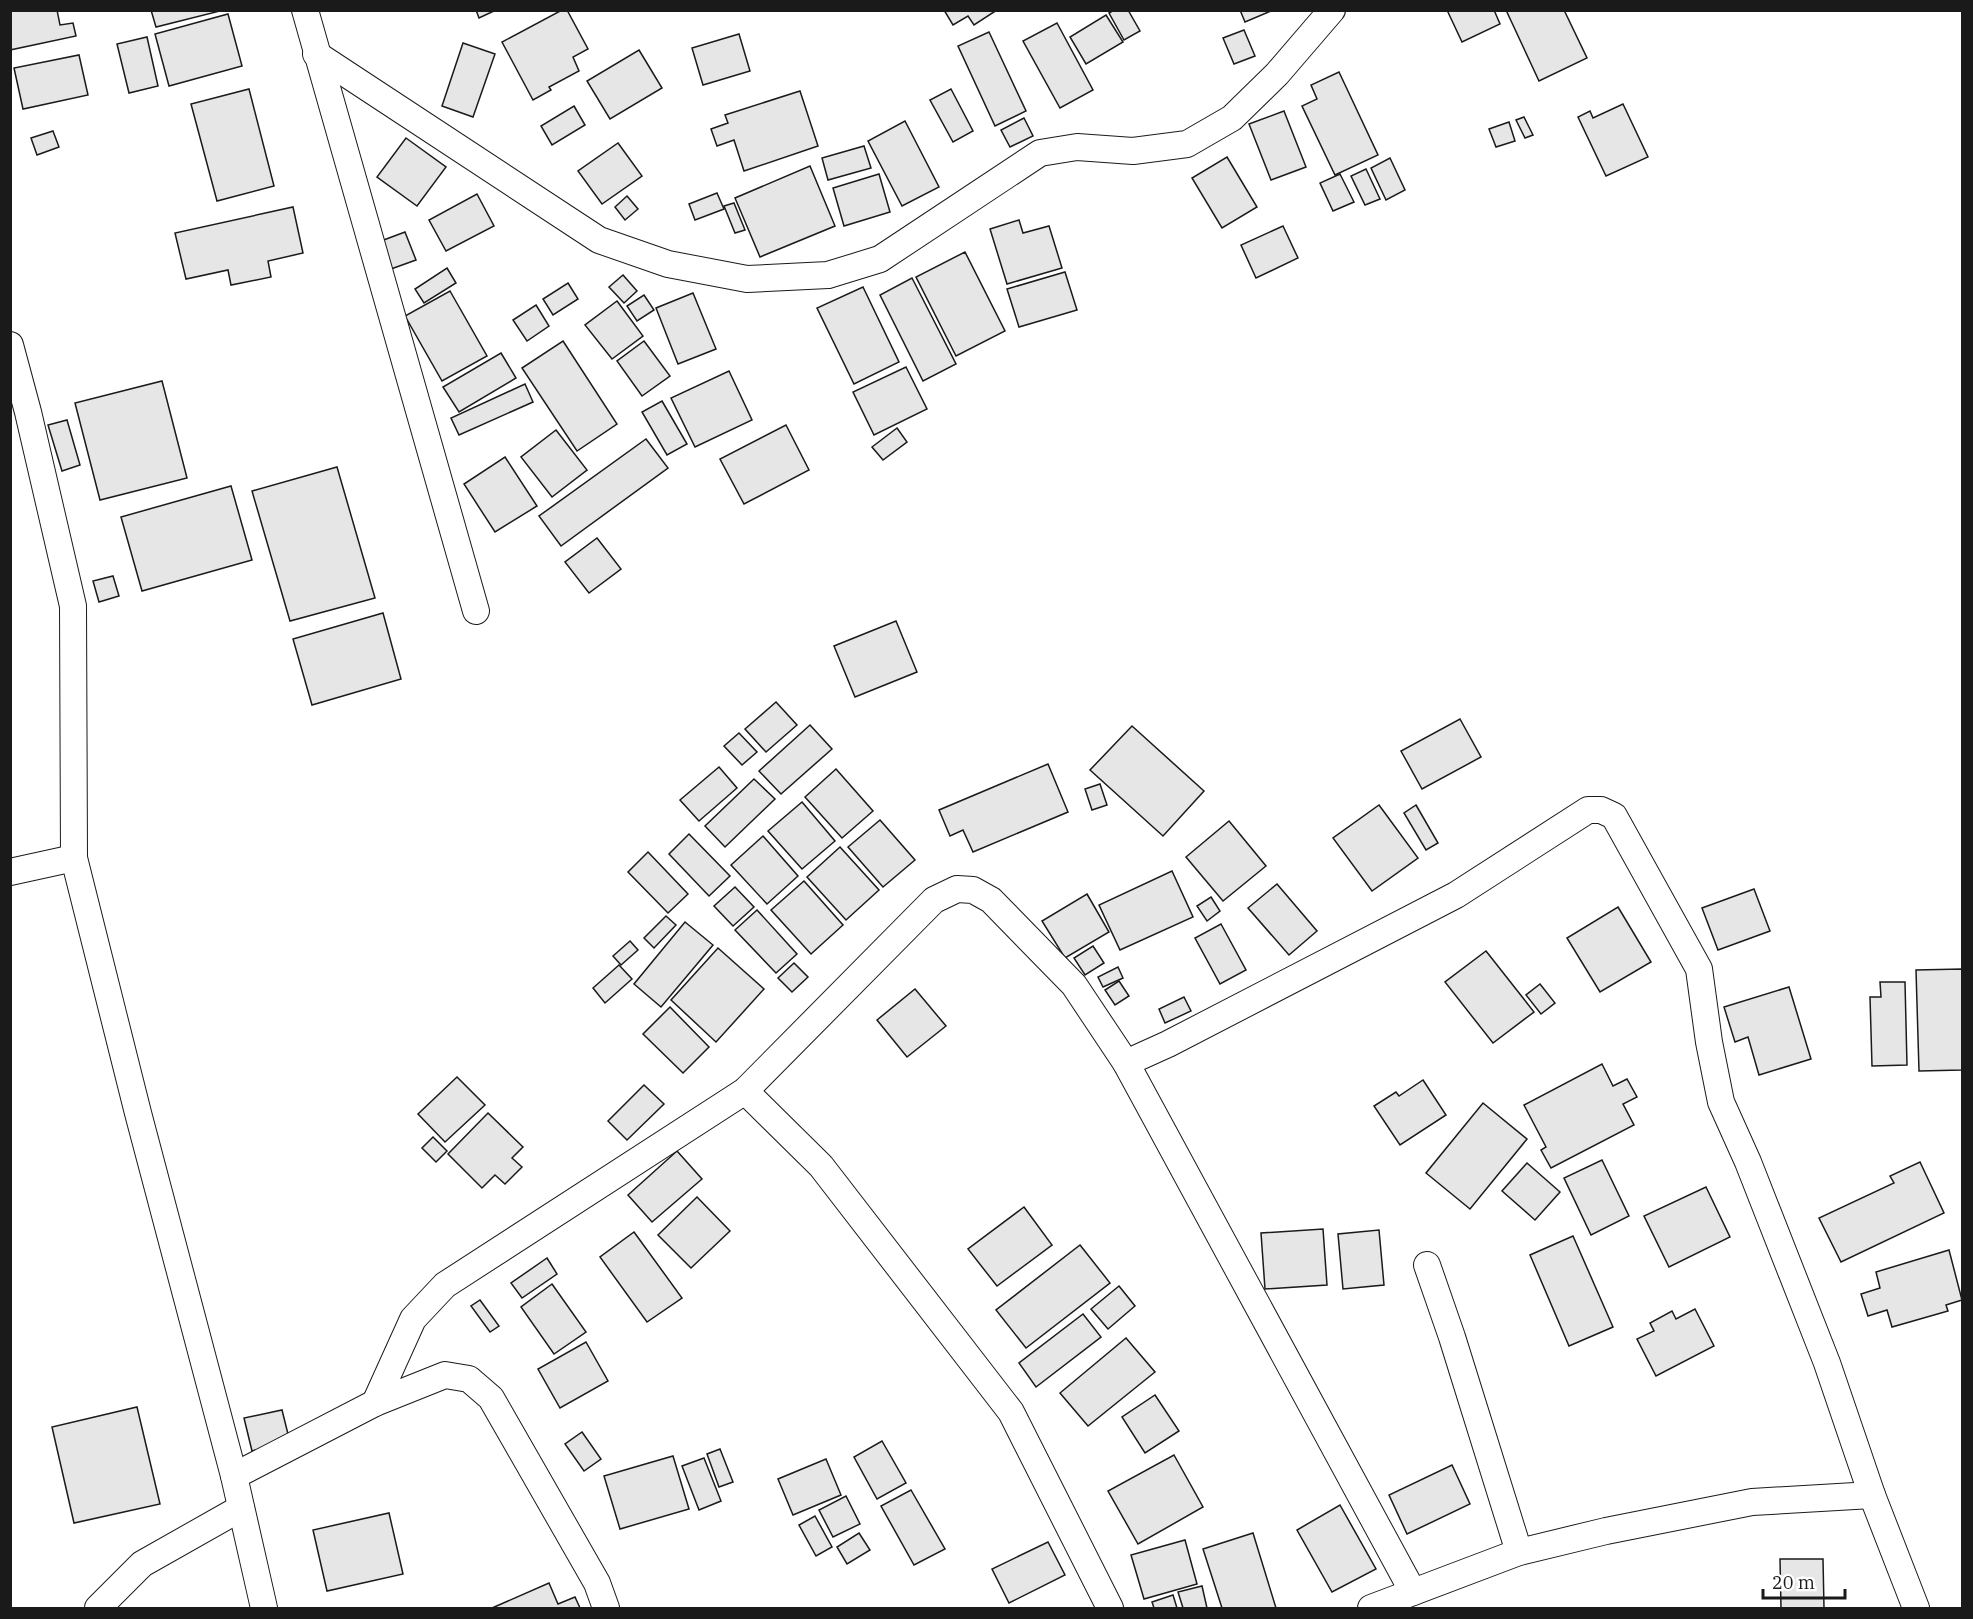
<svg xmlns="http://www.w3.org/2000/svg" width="1973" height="1619" font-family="'IBM Plex Serif',serif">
<rect width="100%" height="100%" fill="#fff"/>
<g fill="#e6e6e6" stroke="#1a1a1a" stroke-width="1.5">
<path d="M 10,10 L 57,10 L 60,25 L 73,23 L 76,36 L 10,50 Z"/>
<path d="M 151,10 L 220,10 L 220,11 L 156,27 Z"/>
<path d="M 476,10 L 496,10 L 479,18 Z"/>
<path d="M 562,10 L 567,10 L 588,49 L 573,57 L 579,71 L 549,87 L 551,90 L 533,100 L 502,42 Z"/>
<path d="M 944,10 L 997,10 L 974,25 L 968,16 L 953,25 Z"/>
<path d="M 1114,10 L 1128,10 L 1140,31 L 1124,40 L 1109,13 Z"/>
<path d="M 1240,10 L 1271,10 L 1271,11 L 1245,22 Z"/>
<path d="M 1447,10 L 1494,10 L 1500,24 L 1462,42 Z"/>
<path d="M 1506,10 L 1564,10 L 1587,58 L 1539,81 Z"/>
<path d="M 228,14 L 242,66 L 169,86 L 155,34 Z"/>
<path d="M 1106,15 L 1123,42 L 1086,64 L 1070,37 Z"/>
<path d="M 1057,23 L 1093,90 L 1060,108 L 1023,41 Z"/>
<path d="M 1244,30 L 1255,56 L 1234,64 L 1223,38 Z"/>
<path d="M 989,32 L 1026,111 L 995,126 L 958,46 Z"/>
<path d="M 739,34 L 750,71 L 703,85 L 692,48 Z"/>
<path d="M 147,37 L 158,86 L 129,93 L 117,44 Z"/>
<path d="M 463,43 L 495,54 L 473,117 L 442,106 Z"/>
<path d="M 639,50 L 662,88 L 610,119 L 587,81 Z"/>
<path d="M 79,55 L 88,95 L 23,109 L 14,68 Z"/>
<path d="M 1339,72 L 1378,155 L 1335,175 L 1302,106 L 1317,99 L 1311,85 Z"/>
<path d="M 249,89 L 274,186 L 217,201 L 191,104 Z"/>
<path d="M 951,89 L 973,131 L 953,142 L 930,100 Z"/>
<path d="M 800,91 L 818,146 L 744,171 L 734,140 L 717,146 L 711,129 L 728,123 L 725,115 Z"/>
<path d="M 1623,104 L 1648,157 L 1606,176 L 1578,117 L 1590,111 L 1593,118 Z"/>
<path d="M 574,106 L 585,125 L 552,145 L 541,126 Z"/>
<path d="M 1284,111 L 1306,167 L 1271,180 L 1249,124 Z"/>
<path d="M 1524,117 L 1533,135 L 1525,138 L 1516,120 Z"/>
<path d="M 1024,118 L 1033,136 L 1010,147 L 1001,130 Z"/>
<path d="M 905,121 L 939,187 L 902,206 L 868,141 Z"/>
<path d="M 1509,122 L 1515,141 L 1496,147 L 1489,129 Z"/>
<path d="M 53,131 L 59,147 L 37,155 L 31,138 Z"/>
<path d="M 406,138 L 446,167 L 417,206 L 377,177 Z"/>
<path d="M 618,143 L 642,176 L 602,204 L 578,171 Z"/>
<path d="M 864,146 L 871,168 L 828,180 L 822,158 Z"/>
<path d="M 1227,157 L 1257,207 L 1222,228 L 1192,178 Z"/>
<path d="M 1390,158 L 1405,190 L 1386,200 L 1371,168 Z"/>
<path d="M 810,166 L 835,226 L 760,257 L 735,198 Z"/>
<path d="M 1366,169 L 1380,199 L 1365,205 L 1351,176 Z"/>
<path d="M 879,174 L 890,212 L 844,226 L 833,188 Z"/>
<path d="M 1340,174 L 1354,202 L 1333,211 L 1320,183 Z"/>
<path d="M 717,193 L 724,209 L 695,220 L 689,204 Z"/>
<path d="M 477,194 L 494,226 L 446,251 L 429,220 Z"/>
<path d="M 627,196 L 638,209 L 625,220 L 615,207 Z"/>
<path d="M 734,203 L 745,230 L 735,233 L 724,206 Z"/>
<path d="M 293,207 L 303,253 L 268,261 L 271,277 L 231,285 L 228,270 L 186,279 L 175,233 Z"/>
<path d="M 1019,220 L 1023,233 L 1049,226 L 1062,268 L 1007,284 L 990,229 Z"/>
<path d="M 1283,226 L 1298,258 L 1256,278 L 1241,245 Z"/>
<path d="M 405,232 L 416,260 L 391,269 L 381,241 Z"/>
<path d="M 965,252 L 1005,331 L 956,356 L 916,277 Z"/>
<path d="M 447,268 L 456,283 L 424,303 L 415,289 Z"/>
<path d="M 1065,272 L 1077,310 L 1019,327 L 1007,289 Z"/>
<path d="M 623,275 L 637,291 L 624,303 L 609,287 Z"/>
<path d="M 912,278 L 956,364 L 923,381 L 880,295 Z"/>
<path d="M 568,283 L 578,299 L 553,315 L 543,299 Z"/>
<path d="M 863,287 L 899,362 L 854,384 L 817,308 Z"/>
<path d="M 450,291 L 487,356 L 442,381 L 405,316 Z"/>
<path d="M 693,293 L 716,349 L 678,364 L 656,308 Z"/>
<path d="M 644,295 L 654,310 L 637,321 L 627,306 Z"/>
<path d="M 617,301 L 643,336 L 612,359 L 585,325 Z"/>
<path d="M 536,305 L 549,326 L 527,341 L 513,320 Z"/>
<path d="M 563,341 L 617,424 L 577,451 L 522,368 Z"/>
<path d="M 644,341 L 670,376 L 642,396 L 617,361 Z"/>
<path d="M 501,353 L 516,378 L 459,412 L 443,387 Z"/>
<path d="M 906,367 L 927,409 L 874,435 L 853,392 Z"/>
<path d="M 729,371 L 752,420 L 695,447 L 671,398 Z"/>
<path d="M 162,381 L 187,478 L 100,500 L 75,403 Z"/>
<path d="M 525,384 L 533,402 L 459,435 L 451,418 Z"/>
<path d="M 662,401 L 687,444 L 667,455 L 642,412 Z"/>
<path d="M 67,420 L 80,465 L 62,471 L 48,425 Z"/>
<path d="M 786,425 L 809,470 L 744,504 L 720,459 Z"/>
<path d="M 897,428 L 907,442 L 883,460 L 872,447 Z"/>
<path d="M 556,430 L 587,470 L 552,497 L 521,457 Z"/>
<path d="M 646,439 L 668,468 L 561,546 L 539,516 Z"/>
<path d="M 505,457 L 537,506 L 495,532 L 464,484 Z"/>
<path d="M 337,467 L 375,598 L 290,621 L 252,491 Z"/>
<path d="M 231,486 L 252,560 L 142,591 L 121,517 Z"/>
<path d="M 597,538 L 621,569 L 589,593 L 565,562 Z"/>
<path d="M 113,576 L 119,596 L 99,602 L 93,581 Z"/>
<path d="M 383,613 L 401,679 L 312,705 L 293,639 Z"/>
<path d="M 896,621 L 917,672 L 855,697 L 834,646 Z"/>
<path d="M 776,702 L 797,725 L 766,752 L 745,729 Z"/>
<path d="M 1460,719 L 1481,757 L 1422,789 L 1401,751 Z"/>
<path d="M 810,725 L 832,749 L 781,794 L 759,771 Z"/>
<path d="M 1132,726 L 1204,791 L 1163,836 L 1090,770 Z"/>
<path d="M 739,733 L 757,752 L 742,765 L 724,746 Z"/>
<path d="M 1048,764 L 1068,812 L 973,852 L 963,830 L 950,836 L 939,810 Z"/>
<path d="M 719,767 L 737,788 L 699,821 L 680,800 Z"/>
<path d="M 836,769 L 873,811 L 842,838 L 805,797 Z"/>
<path d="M 754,779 L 775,799 L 725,847 L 705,826 Z"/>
<path d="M 1100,784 L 1107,805 L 1092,810 L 1085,789 Z"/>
<path d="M 802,802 L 835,841 L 802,869 L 768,831 Z"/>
<path d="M 1379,805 L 1418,858 L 1372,891 L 1333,838 Z"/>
<path d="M 1416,805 L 1438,843 L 1426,850 L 1404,813 Z"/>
<path d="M 880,820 L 915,860 L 883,887 L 848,847 Z"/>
<path d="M 1229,821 L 1266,866 L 1223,901 L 1186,857 Z"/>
<path d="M 689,834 L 730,876 L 709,896 L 669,854 Z"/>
<path d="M 763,836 L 798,876 L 767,904 L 731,865 Z"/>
<path d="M 840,847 L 879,890 L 846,920 L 807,877 Z"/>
<path d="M 648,852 L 688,894 L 668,913 L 628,872 Z"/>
<path d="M 1172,871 L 1193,917 L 1120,950 L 1099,905 Z"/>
<path d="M 804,881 L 843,925 L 811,954 L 771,910 Z"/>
<path d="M 1277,884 L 1317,931 L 1289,955 L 1248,908 Z"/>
<path d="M 735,887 L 754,907 L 733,926 L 714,906 Z"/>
<path d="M 1754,889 L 1770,931 L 1718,950 L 1702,908 Z"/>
<path d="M 1087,894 L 1109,932 L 1065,958 L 1042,921 Z"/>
<path d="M 1211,897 L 1220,911 L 1207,921 L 1197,906 Z"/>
<path d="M 1618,907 L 1651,962 L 1600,992 L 1567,938 Z"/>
<path d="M 757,910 L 797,954 L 776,973 L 735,930 Z"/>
<path d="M 666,916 L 676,925 L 654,948 L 644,938 Z"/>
<path d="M 685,922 L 713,945 L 661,1007 L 634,984 Z"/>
<path d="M 1221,924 L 1246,970 L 1220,984 L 1195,938 Z"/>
<path d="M 630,941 L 638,950 L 621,965 L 613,956 Z"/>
<path d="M 1093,946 L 1104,963 L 1085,975 L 1074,958 Z"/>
<path d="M 718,948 L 764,989 L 716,1042 L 671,1000 Z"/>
<path d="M 1486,951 L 1534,1012 L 1493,1043 L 1445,982 Z"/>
<path d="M 794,963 L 808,977 L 792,992 L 778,978 Z"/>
<path d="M 619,965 L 632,979 L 605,1003 L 593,988 Z"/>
<path d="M 1118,967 L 1123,978 L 1103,987 L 1098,977 Z"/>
<path d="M 1962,969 L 1962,1070 L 1919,1071 L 1916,970 Z"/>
<path d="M 1119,981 L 1129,996 L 1115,1005 L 1105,990 Z"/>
<path d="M 1880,982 L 1905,982 L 1907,1065 L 1872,1066 L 1870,997 L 1881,997 Z"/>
<path d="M 1540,984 L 1555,1003 L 1541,1014 L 1526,995 Z"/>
<path d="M 1789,987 L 1811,1059 L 1759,1075 L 1748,1037 L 1735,1042 L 1724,1007 Z"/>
<path d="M 915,989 L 946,1026 L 907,1057 L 877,1020 Z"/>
<path d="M 1184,997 L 1191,1011 L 1165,1023 L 1159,1009 Z"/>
<path d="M 670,1007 L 709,1047 L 683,1073 L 643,1034 Z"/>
<path d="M 1602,1064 L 1613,1086 L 1627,1079 L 1637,1097 L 1623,1104 L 1634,1125 L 1551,1168 L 1541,1150 L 1546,1147 L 1524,1105 Z"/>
<path d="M 457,1077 L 485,1105 L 445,1142 L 418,1114 Z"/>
<path d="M 1423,1080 L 1446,1115 L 1400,1145 L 1374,1106 L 1396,1092 L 1399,1096 Z"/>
<path d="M 644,1085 L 664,1104 L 627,1140 L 608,1121 Z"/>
<path d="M 1483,1103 L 1527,1139 L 1470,1209 L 1426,1173 Z"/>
<path d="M 488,1113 L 523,1147 L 512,1158 L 522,1167 L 505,1184 L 495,1175 L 482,1188 L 448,1154 Z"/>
<path d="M 433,1137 L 447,1151 L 436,1162 L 422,1148 Z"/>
<path d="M 677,1151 L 702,1179 L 652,1222 L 628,1195 Z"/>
<path d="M 1602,1160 L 1629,1216 L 1591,1235 L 1564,1178 Z"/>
<path d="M 1920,1162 L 1944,1213 L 1841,1262 L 1819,1218 L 1894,1183 L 1890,1176 Z"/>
<path d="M 1527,1163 L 1560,1192 L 1535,1220 L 1502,1191 Z"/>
<path d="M 1706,1187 L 1730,1237 L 1669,1267 L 1644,1216 Z"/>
<path d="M 697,1197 L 730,1231 L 691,1268 L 658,1235 Z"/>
<path d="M 1024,1207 L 1052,1245 L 997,1286 L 968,1249 Z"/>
<path d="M 1323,1229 L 1327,1285 L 1265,1289 L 1261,1233 Z"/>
<path d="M 1379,1230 L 1384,1285 L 1343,1289 L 1338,1234 Z"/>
<path d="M 634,1232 L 682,1298 L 647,1322 L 600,1257 Z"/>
<path d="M 1573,1236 L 1613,1327 L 1569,1346 L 1530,1255 Z"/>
<path d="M 1080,1245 L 1110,1283 L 1026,1348 L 996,1310 Z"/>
<path d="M 1949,1250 L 1962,1300 L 1946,1305 L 1948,1311 L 1892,1327 L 1887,1310 L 1868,1316 L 1861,1294 L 1880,1288 L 1876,1272 Z"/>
<path d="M 547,1258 L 557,1274 L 522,1298 L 511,1283 Z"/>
<path d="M 552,1284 L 586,1332 L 554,1354 L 521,1307 Z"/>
<path d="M 1119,1286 L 1135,1306 L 1108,1329 L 1091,1309 Z"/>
<path d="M 480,1300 L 499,1326 L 490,1332 L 471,1306 Z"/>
<path d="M 1695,1309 L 1714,1346 L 1656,1376 L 1637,1339 L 1654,1331 L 1650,1323 L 1672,1311 L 1676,1319 Z"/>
<path d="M 1083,1314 L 1101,1337 L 1036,1387 L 1019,1363 Z"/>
<path d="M 1126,1338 L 1155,1372 L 1088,1426 L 1060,1393 Z"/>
<path d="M 586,1342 L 608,1381 L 560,1408 L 538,1369 Z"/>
<path d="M 1155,1395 L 1179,1431 L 1145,1453 L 1122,1417 Z"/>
<path d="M 137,1407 L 160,1504 L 74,1523 L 52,1427 Z"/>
<path d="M 282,1410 L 290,1442 L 252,1451 L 244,1418 Z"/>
<path d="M 582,1432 L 601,1459 L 584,1471 L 565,1444 Z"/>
<path d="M 882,1441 L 906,1483 L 877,1499 L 854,1457 Z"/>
<path d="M 720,1449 L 733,1482 L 719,1487 L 707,1454 Z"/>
<path d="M 1174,1455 L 1203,1507 L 1138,1544 L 1108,1491 Z"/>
<path d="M 673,1456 L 689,1509 L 620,1529 L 604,1476 Z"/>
<path d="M 704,1458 L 721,1501 L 699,1510 L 682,1466 Z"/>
<path d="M 826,1459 L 841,1495 L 793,1515 L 778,1479 Z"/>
<path d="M 1452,1465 L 1470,1504 L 1407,1534 L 1389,1495 Z"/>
<path d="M 911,1490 L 945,1549 L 914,1565 L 881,1506 Z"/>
<path d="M 846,1496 L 860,1524 L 833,1537 L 819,1510 Z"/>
<path d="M 1340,1505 L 1376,1569 L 1332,1592 L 1297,1530 Z"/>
<path d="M 389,1513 L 403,1574 L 327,1591 L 313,1530 Z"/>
<path d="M 815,1516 L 832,1547 L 816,1556 L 799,1525 Z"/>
<path d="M 859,1533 L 870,1550 L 847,1564 L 837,1547 Z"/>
<path d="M 1253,1533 L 1276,1608 L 1222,1608 L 1203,1549 Z"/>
<path d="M 1185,1540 L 1197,1584 L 1144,1599 L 1131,1555 Z"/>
<path d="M 1048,1542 L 1065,1575 L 1009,1603 L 992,1569 Z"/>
<path d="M 1780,1559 L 1823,1559 L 1824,1608 L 1781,1608 Z"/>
<path d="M 549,1583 L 558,1604 L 575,1597 L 580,1608 L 492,1608 Z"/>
<path d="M 1202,1586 L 1207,1608 L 1183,1608 L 1178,1592 Z"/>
<path d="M 1173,1595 L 1177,1608 L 1154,1608 L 1152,1602 Z"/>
</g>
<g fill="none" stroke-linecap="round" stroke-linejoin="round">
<defs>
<g id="minor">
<path d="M 305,10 L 476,611"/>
<path d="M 316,54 L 599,240 L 668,264 L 747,279 L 828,275 L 880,259 L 1040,153 L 1077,147 L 1133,151 L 1187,144 L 1232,118 L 1277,74 L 1332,10"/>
<path d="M 10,345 L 28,412 L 73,606 L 74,858 L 138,1113 L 234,1476 L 264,1608"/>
<path d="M 10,872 L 74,858"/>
<path d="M 1126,1063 L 1413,1592"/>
<path d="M 745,1091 L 821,1166 L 1011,1412 L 1110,1608"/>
<path d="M 1427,1265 L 1452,1337 L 1519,1552"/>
<path d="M 375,1403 L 413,1319 L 445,1285 L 745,1091 L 934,900 L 957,889 L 973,890 L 991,900 L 1074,985 L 1126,1063 L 1168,1044 L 1456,895 L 1588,810 L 1601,810 L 1614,816 L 1699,969 L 1709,1042 L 1721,1102 L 1748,1162 L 1827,1363 L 1872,1495 L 1916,1608"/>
<path d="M 234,1476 L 375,1403 L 445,1375 L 469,1379 L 491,1398 L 597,1583 L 606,1608"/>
<path d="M 98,1608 L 142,1564 L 241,1508"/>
<path d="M 1371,1608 L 1519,1552 L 1606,1531 L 1752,1502 L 1872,1495"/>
</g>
</defs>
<use href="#minor" stroke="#1a1a1a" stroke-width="28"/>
<use href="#minor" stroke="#fff" stroke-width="26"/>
</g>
<rect width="1973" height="1619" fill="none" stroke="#1a1a1a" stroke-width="24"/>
<path d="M1763 1589v9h82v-9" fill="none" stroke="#1a1a1a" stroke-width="3"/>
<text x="1772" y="1589" font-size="18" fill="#1a1a1a" stroke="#ffffff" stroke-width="4.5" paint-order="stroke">20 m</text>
</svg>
